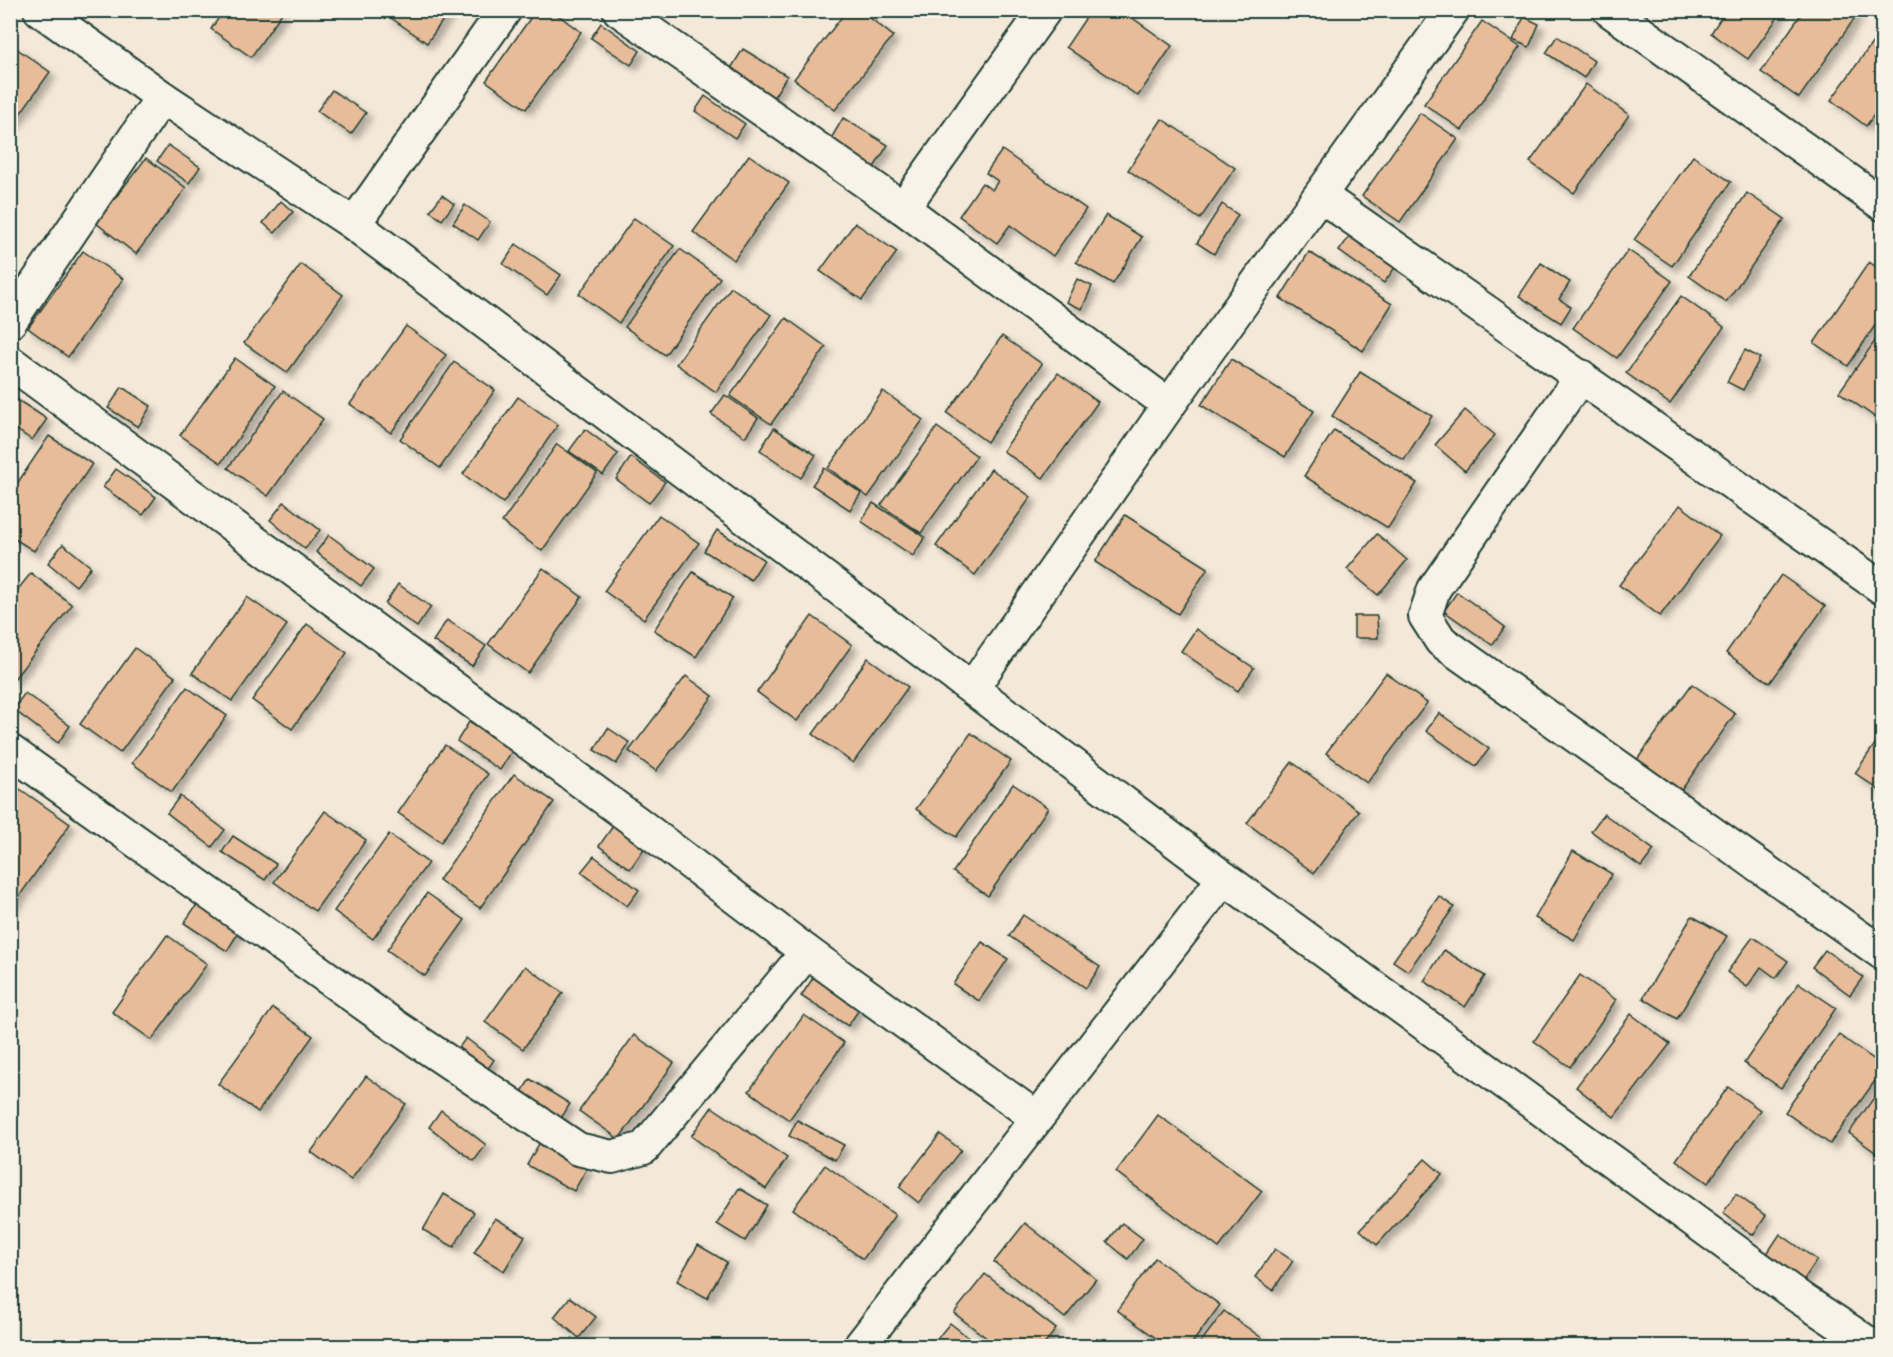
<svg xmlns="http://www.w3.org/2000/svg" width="1893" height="1357" font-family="Pangolin,sans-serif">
<defs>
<filter id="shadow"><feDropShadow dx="5.5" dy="5.5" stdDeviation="3" flood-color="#0004"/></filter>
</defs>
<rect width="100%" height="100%" fill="#f4e8d8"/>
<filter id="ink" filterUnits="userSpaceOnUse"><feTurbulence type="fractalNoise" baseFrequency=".0167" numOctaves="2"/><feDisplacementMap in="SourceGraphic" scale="12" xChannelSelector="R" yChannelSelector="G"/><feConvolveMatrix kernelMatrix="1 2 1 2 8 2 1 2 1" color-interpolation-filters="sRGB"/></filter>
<g filter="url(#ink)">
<g fill="#e8bc98" stroke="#1f3d34" stroke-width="1.5" filter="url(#shadow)">
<path d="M 224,10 L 284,10 L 251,57 L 211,29 Z"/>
<path d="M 390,10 L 450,10 L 427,43 L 387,15 Z"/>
<path d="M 536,10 L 551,10 L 581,32 L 526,109 L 486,81 Z"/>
<path d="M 847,10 L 860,10 L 893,36 L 835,110 L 794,79 Z"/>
<path d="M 1091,10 L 1121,10 L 1172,46 L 1138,96 L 1066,47 Z"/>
<path d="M 1726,10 L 1783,10 L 1748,59 L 1711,33 Z"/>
<path d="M 1804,10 L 1851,10 L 1857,15 L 1799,98 L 1761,72 Z"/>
<path d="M 1524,17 L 1539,24 L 1529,47 L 1513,40 Z"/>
<path d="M 1482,21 L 1520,47 L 1462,130 L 1424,104 Z"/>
<path d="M 601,23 L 640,51 L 631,65 L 591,38 Z"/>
<path d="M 1878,35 L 1882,38 L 1882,104 L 1866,126 L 1831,100 Z"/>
<path d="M 1557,36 L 1594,61 L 1584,78 L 1546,53 Z"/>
<path d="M 10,44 L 50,72 L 10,128 Z"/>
<path d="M 743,49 L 787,76 L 772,100 L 728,73 Z"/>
<path d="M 1586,84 L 1629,115 L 1574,193 L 1530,162 Z"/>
<path d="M 332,90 L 366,113 L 351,134 L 317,111 Z"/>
<path d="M 705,96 L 745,124 L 735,138 L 695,111 Z"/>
<path d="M 1420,113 L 1458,139 L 1400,222 L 1362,196 Z"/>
<path d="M 843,118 L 888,145 L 873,169 L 829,142 Z"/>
<path d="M 1162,119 L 1235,168 L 1200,219 L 1128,170 Z"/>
<path d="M 168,145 L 200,167 L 189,183 L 157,161 Z"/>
<path d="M 1002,150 L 1086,209 L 1053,256 L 1010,225 L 997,243 L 959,216 L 982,183 L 992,190 L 998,181 L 986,173 Z"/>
<path d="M 749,155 L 789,183 L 734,260 L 693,232 Z"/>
<path d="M 1693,156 L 1731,182 L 1672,266 L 1634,240 Z"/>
<path d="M 146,158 L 186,188 L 136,254 L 96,223 Z"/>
<path d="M 1747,193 L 1785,219 L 1726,302 L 1689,276 Z"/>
<path d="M 442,195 L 454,204 L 442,220 L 430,211 Z"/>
<path d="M 281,201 L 293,212 L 275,233 L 263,223 Z"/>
<path d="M 1222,204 L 1238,215 L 1214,254 L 1197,243 Z"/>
<path d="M 465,205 L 490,222 L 478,240 L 453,223 Z"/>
<path d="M 1106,215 L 1142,237 L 1113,284 L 1076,262 Z"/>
<path d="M 634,218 L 674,246 L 619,323 L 579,294 Z"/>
<path d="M 855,223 L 897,252 L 862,300 L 820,271 Z"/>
<path d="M 1351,234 L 1396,266 L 1384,283 L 1339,251 Z"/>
<path d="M 516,244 L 561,275 L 547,295 L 503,264 Z"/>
<path d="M 680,249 L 720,278 L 665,355 L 625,327 Z"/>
<path d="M 1628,250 L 1672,281 L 1617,358 L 1573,328 Z"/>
<path d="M 83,251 L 123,279 L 68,357 L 28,328 Z"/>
<path d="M 1309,252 L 1392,304 L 1363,351 L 1280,298 Z"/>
<path d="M 1869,262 L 1882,271 L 1882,315 L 1848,366 L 1814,343 Z"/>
<path d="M 1541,263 L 1570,282 L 1559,299 L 1571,307 L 1561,323 L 1519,296 Z"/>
<path d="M 301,264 L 343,295 L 287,373 L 244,343 Z"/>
<path d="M 1077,279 L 1092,286 L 1082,309 L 1066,302 Z"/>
<path d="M 731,287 L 771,315 L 716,392 L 676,364 Z"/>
<path d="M 1681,296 L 1724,327 L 1670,404 L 1626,373 Z"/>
<path d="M 786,318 L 826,347 L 771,424 L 730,396 Z"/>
<path d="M 406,326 L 446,355 L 391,433 L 350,404 Z"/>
<path d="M 1882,331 L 1882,422 L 1839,392 Z"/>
<path d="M 1002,336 L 1042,364 L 987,442 L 947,413 Z"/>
<path d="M 1745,350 L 1760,358 L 1743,390 L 1727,382 Z"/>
<path d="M 235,358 L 275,386 L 221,463 L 180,435 Z"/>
<path d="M 1231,359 L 1314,411 L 1285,457 L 1201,405 Z"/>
<path d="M 454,362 L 495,390 L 440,468 L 400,439 Z"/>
<path d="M 1360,372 L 1432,416 L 1404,460 L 1332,416 Z"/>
<path d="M 1058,373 L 1098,402 L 1043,478 L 1003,451 Z"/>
<path d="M 122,387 L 151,406 L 138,427 L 108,408 Z"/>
<path d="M 283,391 L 323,419 L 268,496 L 228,468 Z"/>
<path d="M 883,391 L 923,420 L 868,497 L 828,468 Z"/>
<path d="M 10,395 L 47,419 L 32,440 L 10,425 Z"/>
<path d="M 725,395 L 758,418 L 745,437 L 711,414 Z"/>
<path d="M 518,397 L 558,425 L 503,503 L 463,474 Z"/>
<path d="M 1465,410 L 1495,435 L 1465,471 L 1435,445 Z"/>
<path d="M 937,427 L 977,456 L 921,533 L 881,505 Z"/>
<path d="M 774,428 L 816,455 L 801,478 L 760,450 Z"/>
<path d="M 585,429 L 618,454 L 603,475 L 569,451 Z"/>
<path d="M 1334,430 L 1417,483 L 1388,528 L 1304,476 Z"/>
<path d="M 49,436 L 92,464 L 34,551 L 10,536 L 10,494 Z"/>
<path d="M 557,444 L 597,473 L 542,551 L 502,522 Z"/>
<path d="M 631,457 L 665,482 L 649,503 L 616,479 Z"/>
<path d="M 824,468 L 861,493 L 850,510 L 812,485 Z"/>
<path d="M 116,469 L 156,497 L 143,515 L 103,487 Z"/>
<path d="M 991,469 L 1031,497 L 975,575 L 936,546 Z"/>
<path d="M 284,502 L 320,530 L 305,549 L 270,520 Z"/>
<path d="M 873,503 L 925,537 L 913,556 L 861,521 Z"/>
<path d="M 1680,505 L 1720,536 L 1660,616 L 1619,585 Z"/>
<path d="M 659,515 L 699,543 L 644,619 L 604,591 Z"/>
<path d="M 1125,515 L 1208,568 L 1178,614 L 1095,562 Z"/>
<path d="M 717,530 L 764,560 L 751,580 L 704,551 Z"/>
<path d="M 1377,534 L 1407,560 L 1378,595 L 1347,569 Z"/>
<path d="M 329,535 L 374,569 L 361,586 L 316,552 Z"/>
<path d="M 63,544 L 91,567 L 76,586 L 48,563 Z"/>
<path d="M 543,568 L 582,597 L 528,673 L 488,644 Z"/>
<path d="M 693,572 L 733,598 L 696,657 L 654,630 Z"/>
<path d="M 31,573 L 72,605 L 11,683 L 10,599 Z"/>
<path d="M 1781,575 L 1825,606 L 1770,683 L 1726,653 Z"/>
<path d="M 398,584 L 431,607 L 417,627 L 385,604 Z"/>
<path d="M 1457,592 L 1505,627 L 1492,645 L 1444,611 Z"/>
<path d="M 247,597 L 287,625 L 232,701 L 192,673 Z"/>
<path d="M 812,616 L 852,645 L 797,721 L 757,692 Z"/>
<path d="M 1354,616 L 1377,616 L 1378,638 L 1354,638 Z"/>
<path d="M 447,620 L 486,646 L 472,666 L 433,641 Z"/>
<path d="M 307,624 L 347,653 L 292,729 L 252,700 Z"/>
<path d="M 1196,629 L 1254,668 L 1238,691 L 1181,651 Z"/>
<path d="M 135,648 L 175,677 L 120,753 L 80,724 Z"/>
<path d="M 868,658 L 908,687 L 853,763 L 813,734 Z"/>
<path d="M 1386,673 L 1427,703 L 1367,783 L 1326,753 Z"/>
<path d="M 686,676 L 713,696 L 656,771 L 629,751 Z"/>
<path d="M 1692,684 L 1735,714 L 1680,792 L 1636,761 Z"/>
<path d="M 187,687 L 227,716 L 172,792 L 132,763 Z"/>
<path d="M 25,693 L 70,726 L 58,743 L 13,709 Z"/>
<path d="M 1439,713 L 1489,749 L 1476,766 L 1426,731 Z"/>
<path d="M 469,722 L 512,751 L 500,770 L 457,741 Z"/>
<path d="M 608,728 L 630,743 L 616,764 L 594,750 Z"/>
<path d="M 971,733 L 1011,761 L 956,837 L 916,809 Z"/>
<path d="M 1882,734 L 1882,792 L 1855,773 Z"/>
<path d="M 445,745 L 488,774 L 441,842 L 398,813 Z"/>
<path d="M 1292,762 L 1359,811 L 1314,873 L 1247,823 Z"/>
<path d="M 514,774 L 554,802 L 480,908 L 439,880 Z"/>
<path d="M 1013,784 L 1048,808 L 988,896 L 953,872 Z"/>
<path d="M 20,789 L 70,824 L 11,908 L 10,803 Z"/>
<path d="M 180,796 L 225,830 L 212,847 L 167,813 Z"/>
<path d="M 325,811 L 366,840 L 315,911 L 274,882 Z"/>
<path d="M 1604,814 L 1654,850 L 1641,867 L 1591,831 Z"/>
<path d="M 615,823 L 646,846 L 630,869 L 599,846 Z"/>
<path d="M 389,834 L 428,863 L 373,939 L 334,911 Z"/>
<path d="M 233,836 L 276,864 L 265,880 L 222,852 Z"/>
<path d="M 1573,851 L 1612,874 L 1574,940 L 1535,918 Z"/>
<path d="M 594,856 L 639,890 L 627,906 L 581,872 Z"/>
<path d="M 427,893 L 465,920 L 425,976 L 387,950 Z"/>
<path d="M 1439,896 L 1454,907 L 1408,971 L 1393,961 Z"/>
<path d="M 198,903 L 240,930 L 227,951 L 184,923 Z"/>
<path d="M 1023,915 L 1100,967 L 1086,988 L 1009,936 Z"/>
<path d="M 1692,916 L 1727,936 L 1677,1019 L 1643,998 Z"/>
<path d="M 167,935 L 207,964 L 152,1040 L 112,1012 Z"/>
<path d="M 1753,937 L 1788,961 L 1776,978 L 1761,967 L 1747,987 L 1727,972 Z"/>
<path d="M 982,942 L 1008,959 L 979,1001 L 953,984 Z"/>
<path d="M 1444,950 L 1485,976 L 1465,1007 L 1424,981 Z"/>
<path d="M 1825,950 L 1863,977 L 1850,995 L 1812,967 Z"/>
<path d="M 525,966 L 563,993 L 523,1049 L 485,1022 Z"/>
<path d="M 815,975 L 862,1005 L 848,1026 L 801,996 Z"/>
<path d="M 1580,975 L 1616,1000 L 1570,1067 L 1534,1041 Z"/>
<path d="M 1799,983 L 1836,1008 L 1781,1088 L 1744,1063 Z"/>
<path d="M 273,1008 L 313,1036 L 258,1112 L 218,1084 Z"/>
<path d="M 1631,1014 L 1670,1044 L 1614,1117 L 1576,1087 Z"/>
<path d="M 804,1015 L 844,1043 L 789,1120 L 749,1091 Z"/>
<path d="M 634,1035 L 674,1063 L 619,1139 L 579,1111 Z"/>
<path d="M 1839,1035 L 1882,1065 L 1882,1071 L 1830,1144 L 1785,1112 Z"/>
<path d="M 466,1038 L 494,1060 L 482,1077 L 453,1055 Z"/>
<path d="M 366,1076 L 406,1104 L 351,1180 L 311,1152 Z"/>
<path d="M 530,1079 L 570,1104 L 558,1123 L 518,1098 Z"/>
<path d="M 1882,1086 L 1882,1157 L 1849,1133 Z"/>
<path d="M 1728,1087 L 1760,1110 L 1708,1183 L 1676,1160 Z"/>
<path d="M 712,1107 L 787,1158 L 766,1189 L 691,1136 Z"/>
<path d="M 441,1110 L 486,1145 L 474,1161 L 429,1127 Z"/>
<path d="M 1158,1115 L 1262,1191 L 1219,1248 L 1116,1172 Z"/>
<path d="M 797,1120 L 844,1145 L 835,1160 L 789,1136 Z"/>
<path d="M 940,1134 L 961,1150 L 919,1203 L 899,1187 Z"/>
<path d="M 540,1142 L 587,1168 L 574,1191 L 527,1165 Z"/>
<path d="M 1425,1159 L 1442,1174 L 1377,1245 L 1360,1230 Z"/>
<path d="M 825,1165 L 895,1215 L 863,1259 L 793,1209 Z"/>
<path d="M 739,1188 L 767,1205 L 745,1241 L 717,1224 Z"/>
<path d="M 444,1194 L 474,1212 L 454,1247 L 423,1230 Z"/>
<path d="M 1736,1194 L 1766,1216 L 1753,1235 L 1723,1213 Z"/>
<path d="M 495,1218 L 525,1236 L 504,1271 L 474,1253 Z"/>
<path d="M 1025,1223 L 1096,1279 L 1065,1318 L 994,1262 Z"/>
<path d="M 1122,1223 L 1143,1239 L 1128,1259 L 1107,1242 Z"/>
<path d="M 1780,1234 L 1817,1260 L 1803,1281 L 1766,1255 Z"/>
<path d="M 698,1245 L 727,1262 L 707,1298 L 677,1281 Z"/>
<path d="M 1275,1249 L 1293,1261 L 1273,1290 L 1255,1277 Z"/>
<path d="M 1155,1258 L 1220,1305 L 1190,1346 L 1167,1346 L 1117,1310 Z"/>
<path d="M 985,1274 L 1056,1329 L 1043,1346 L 997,1346 L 954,1313 Z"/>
<path d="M 570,1297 L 596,1317 L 579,1338 L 554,1317 Z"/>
<path d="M 1224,1311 L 1273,1346 L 1198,1346 Z"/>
<path d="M 950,1323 L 979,1346 L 931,1346 Z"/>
</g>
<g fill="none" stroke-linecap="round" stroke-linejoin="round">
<defs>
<g id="street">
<path d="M 40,10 L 162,97 L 354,224 L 1224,878 L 1800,1298 L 1873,1346"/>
<path d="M 619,10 L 903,208 L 1169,405"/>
<path d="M 1609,10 L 1882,204"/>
<path d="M 1321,196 L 1882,588"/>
<path d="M 903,208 L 1045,10"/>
<path d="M 354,224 L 505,10"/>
<path d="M 10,322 L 162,97"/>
<path d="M 10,362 L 639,824 L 807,952 L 1037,1118"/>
<path d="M 1581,376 L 1434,589 L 1425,616 L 1441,641 L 1882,953"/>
<path d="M 973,687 L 1169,405 L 1453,10"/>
<path d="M 10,751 L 395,1026 L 578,1149 L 612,1157 L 644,1148 L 807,952"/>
<path d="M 860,1346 L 1224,878"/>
</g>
</defs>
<use href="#street" stroke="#1f3d34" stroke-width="36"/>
<use href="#street" stroke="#f7f3e8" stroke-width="32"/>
</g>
</g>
<rect width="1893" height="1357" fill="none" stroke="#f7f3e8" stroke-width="36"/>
<rect x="18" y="18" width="1857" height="1321" fill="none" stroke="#1f3d34" stroke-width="2" filter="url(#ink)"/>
</svg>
